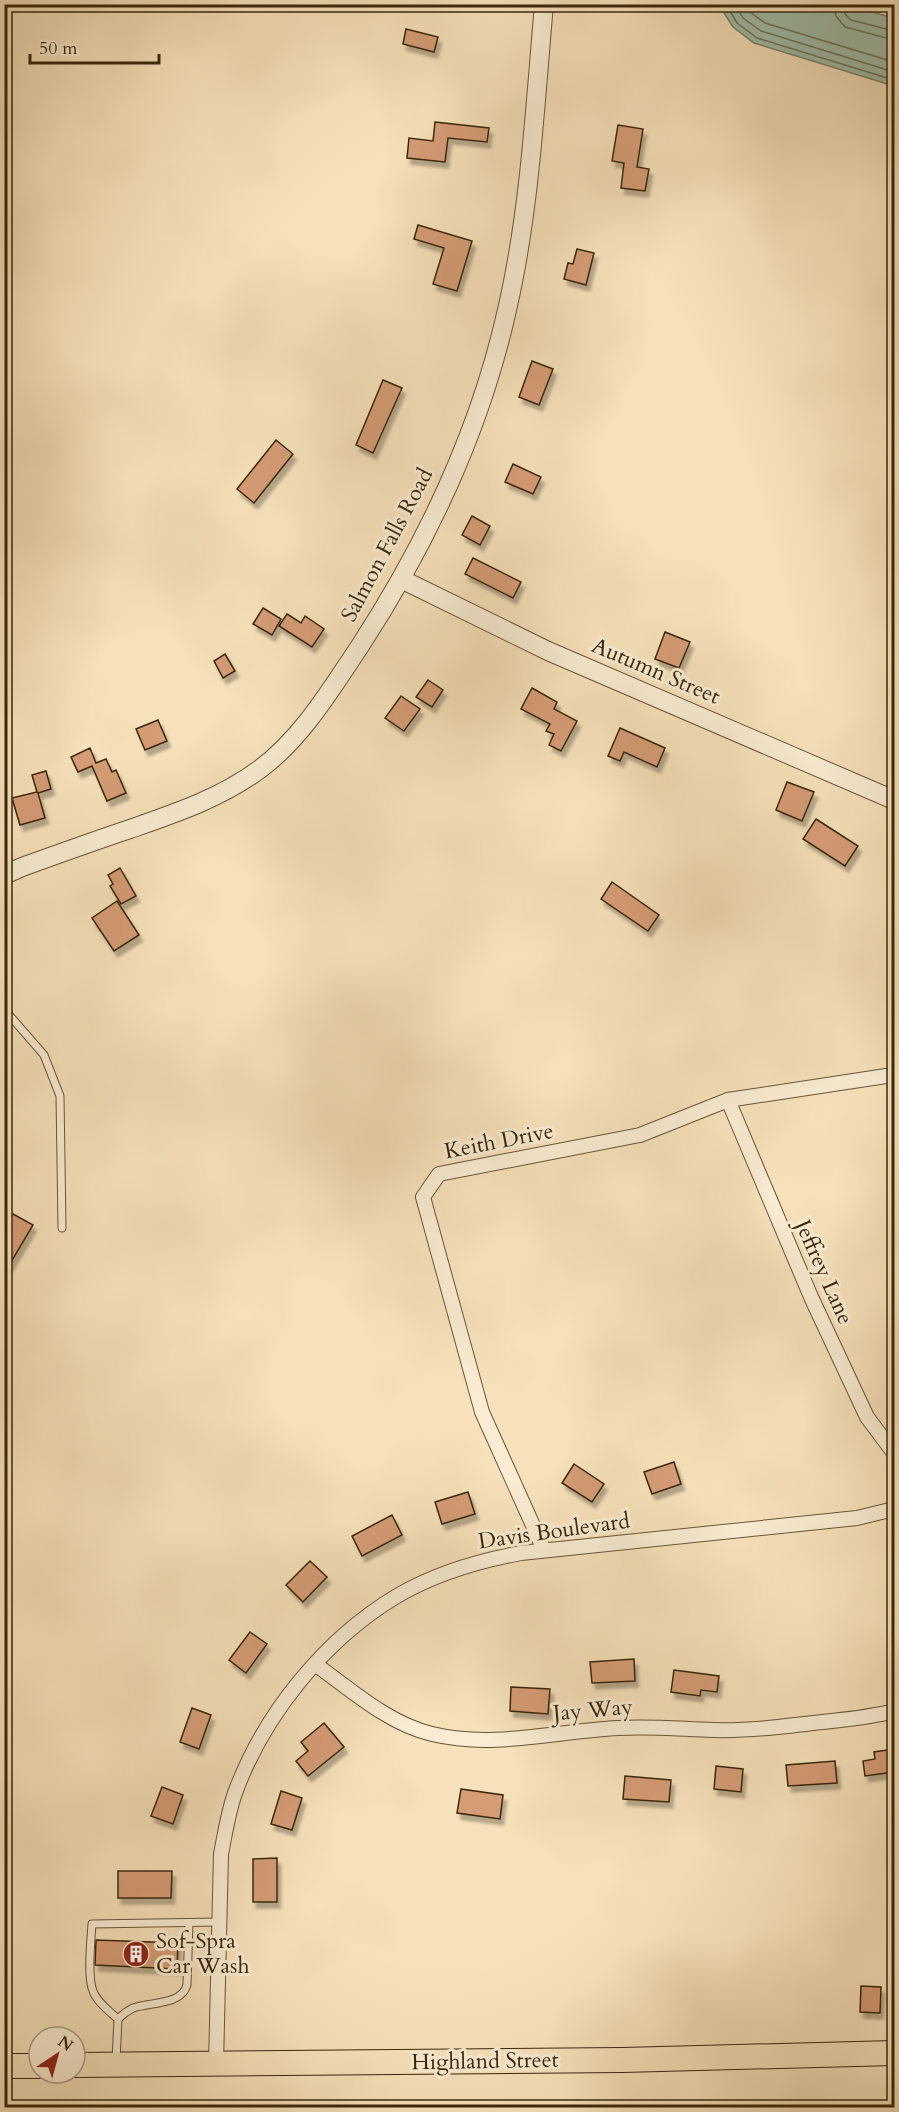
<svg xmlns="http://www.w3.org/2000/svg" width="899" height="2112" font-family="Cardo,serif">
<defs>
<filter id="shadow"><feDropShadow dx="3.5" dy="6" stdDeviation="1.5" flood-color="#0004"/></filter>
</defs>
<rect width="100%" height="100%" fill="#f6e1ba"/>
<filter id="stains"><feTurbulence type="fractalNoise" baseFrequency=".00333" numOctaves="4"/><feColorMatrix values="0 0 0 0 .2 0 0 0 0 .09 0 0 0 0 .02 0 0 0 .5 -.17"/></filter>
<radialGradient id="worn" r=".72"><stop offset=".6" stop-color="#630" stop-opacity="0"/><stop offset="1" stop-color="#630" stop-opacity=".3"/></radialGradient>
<path fill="#9ebeaa" stroke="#76826b" stroke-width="1.5" d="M 719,5 L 847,5 L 894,18 L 894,86 L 754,43 L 733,27 Z"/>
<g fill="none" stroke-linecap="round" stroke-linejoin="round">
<g stroke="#6c725b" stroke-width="1.5">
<path d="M 726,4 L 737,23 L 757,38 L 894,80"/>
<path d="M 735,4 L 743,18 L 761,31 L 894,72"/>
<path d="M 745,4 L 750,12 L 765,23 L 894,62"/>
<path d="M 834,4 L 836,16 L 845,27 L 894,40"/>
<path d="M 843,4 L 845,14 L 851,20 L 894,31"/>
</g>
</g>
<g fill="#d59c76" stroke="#39270c" stroke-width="1.5" filter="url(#shadow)">
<path d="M 406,29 L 438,37 L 434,52 L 403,44 Z"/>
<path d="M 435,122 L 489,128 L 487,142 L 448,138 L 445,162 L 407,158 L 409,138 L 433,141 Z"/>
<path d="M 618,125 L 643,129 L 637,167 L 649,169 L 645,191 L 621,188 L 624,163 L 612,161 Z"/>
<path d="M 418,225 L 472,241 L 457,291 L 433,284 L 444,248 L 414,239 Z"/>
<path d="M 577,249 L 594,253 L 586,285 L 564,279 L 568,263 L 573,264 Z"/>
<path d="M 532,361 L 553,369 L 539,405 L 519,397 Z"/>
<path d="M 383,380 L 402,388 L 373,453 L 356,445 Z"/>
<path d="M 276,440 L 293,454 L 254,503 L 237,489 Z"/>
<path d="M 513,464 L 541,477 L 533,494 L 505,482 Z"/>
<path d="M 472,516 L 490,526 L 480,545 L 462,535 Z"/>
<path d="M 473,558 L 521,582 L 513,598 L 465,574 Z"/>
<path d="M 263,608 L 281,619 L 272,635 L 253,624 Z"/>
<path d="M 287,614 L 301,623 L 305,616 L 324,629 L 312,647 L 279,626 Z"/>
<path d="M 665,632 L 690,642 L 679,668 L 655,659 Z"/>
<path d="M 225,654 L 235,671 L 223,678 L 214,661 Z"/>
<path d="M 428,680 L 443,690 L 432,707 L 416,697 Z"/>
<path d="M 532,688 L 557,702 L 554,709 L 577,721 L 561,751 L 549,745 L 554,734 L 546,731 L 550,724 L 521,709 Z"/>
<path d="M 401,696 L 420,709 L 404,731 L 385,718 Z"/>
<path d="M 158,720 L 167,741 L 145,750 L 136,729 Z"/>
<path d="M 620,728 L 665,748 L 657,767 L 624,752 L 620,761 L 608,756 Z"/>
<path d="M 90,748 L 96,763 L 106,759 L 112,772 L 116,770 L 126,793 L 107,801 L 92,766 L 78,772 L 71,757 Z"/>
<path d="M 46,771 L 51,789 L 38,793 L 45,818 L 20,825 L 12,798 L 37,792 L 32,775 Z"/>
<path d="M 787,782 L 814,792 L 802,821 L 776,810 Z"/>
<path d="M 816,819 L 858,846 L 845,866 L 803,839 Z"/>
<path d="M 120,868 L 136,896 L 121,904 L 110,886 L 113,884 L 108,875 Z"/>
<path d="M 612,882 L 659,915 L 648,931 L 601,899 Z"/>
<path d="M 117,901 L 139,935 L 114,951 L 92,918 Z"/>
<path d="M 4,1209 L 33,1225 L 4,1274 Z"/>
<path d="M 674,1462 L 681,1484 L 652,1494 L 644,1472 Z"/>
<path d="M 574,1464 L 604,1484 L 592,1502 L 562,1483 Z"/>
<path d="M 468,1492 L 475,1514 L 442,1524 L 435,1502 Z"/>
<path d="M 392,1515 L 402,1535 L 362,1556 L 352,1536 Z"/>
<path d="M 310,1561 L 327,1577 L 303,1602 L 286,1585 Z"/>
<path d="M 250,1632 L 267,1644 L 246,1673 L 229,1660 Z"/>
<path d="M 634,1659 L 635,1681 L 592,1683 L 590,1662 Z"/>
<path d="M 674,1670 L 719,1676 L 717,1692 L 701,1690 L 700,1696 L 671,1692 Z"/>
<path d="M 511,1687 L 550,1689 L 548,1714 L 510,1711 Z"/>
<path d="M 192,1708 L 211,1715 L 199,1749 L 180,1742 Z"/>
<path d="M 324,1723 L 344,1747 L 308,1776 L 296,1761 L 308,1751 L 301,1742 Z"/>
<path d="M 894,1749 L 894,1772 L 865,1776 L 863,1761 L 875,1759 L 874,1752 Z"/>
<path d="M 835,1761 L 837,1783 L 788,1786 L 786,1765 Z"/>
<path d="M 716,1766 L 743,1769 L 741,1792 L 714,1789 Z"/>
<path d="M 625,1776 L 671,1780 L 669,1802 L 623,1799 Z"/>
<path d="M 162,1787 L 183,1795 L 173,1824 L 151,1816 Z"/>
<path d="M 461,1789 L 503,1795 L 500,1819 L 457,1813 Z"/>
<path d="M 281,1791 L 302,1798 L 292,1830 L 271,1824 Z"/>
<path d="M 277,1858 L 277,1902 L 253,1902 L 253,1859 Z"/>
<path d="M 118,1871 L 172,1871 L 171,1898 L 118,1898 Z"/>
<path d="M 96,1940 L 178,1943 L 177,1969 L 95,1965 Z"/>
<path d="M 861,1986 L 881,1987 L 880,2013 L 860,2012 Z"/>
</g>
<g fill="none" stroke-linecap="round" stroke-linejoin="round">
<defs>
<g id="service">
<path d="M 4,1009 L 44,1055 L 60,1096 L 62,1228"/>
<path d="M 118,2019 C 123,2014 127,2011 133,2008 C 150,2002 182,2005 187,1985 L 189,1923"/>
<path d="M 116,2061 L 118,2019 C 109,2011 97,2002 93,1991 C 87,1977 91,1940 92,1924 L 218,1922"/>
</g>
<g id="minor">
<path d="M 728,1100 L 811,1297 L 867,1417 L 894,1453"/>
<path d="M 544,1550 L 482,1412 L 423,1197 L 439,1174 L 640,1135 L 728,1100 L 886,1076"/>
<path d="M 315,1664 C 351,1690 389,1724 432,1734 C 494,1749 556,1731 618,1728 C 650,1726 681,1729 713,1730 C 747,1731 780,1727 813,1723 C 840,1720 868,1718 894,1711"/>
<path d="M 216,2064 L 221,1854 C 225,1834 228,1813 235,1793 C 264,1714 325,1639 397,1596 C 436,1573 478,1561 521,1553 L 857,1518 L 894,1509"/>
</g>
<g id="tertiary">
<path d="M 401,579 L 548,651 L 894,800"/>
<path d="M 4,875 L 22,867 C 58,854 94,841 130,829 C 176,813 221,798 260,769 C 302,738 331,689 360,646 C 427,543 480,431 507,310 C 530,210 535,106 544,4"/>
</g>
<g id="trunk">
<path d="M 75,2065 L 623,2060 L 894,2053"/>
<path d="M 4,2066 L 39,2066"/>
</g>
</defs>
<use href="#service" stroke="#685638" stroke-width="9"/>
<use href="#minor" stroke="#685638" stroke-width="16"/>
<use href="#tertiary" stroke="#685638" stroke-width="20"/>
<use href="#trunk" stroke="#39270c" stroke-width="26"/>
<use href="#service" stroke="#f9ecd2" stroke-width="7"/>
<use href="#minor" stroke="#f9ecd2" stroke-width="14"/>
<use href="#tertiary" stroke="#f9ecd2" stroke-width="18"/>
<use href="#trunk" stroke="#f6e1ba" stroke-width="24"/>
</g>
<defs>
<symbol id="building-disc" viewBox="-11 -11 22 22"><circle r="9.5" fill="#8f2418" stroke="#f9ecd2"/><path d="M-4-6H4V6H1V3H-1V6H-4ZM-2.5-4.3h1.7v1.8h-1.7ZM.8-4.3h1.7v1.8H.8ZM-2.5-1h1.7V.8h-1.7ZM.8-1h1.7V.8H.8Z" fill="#fff"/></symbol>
</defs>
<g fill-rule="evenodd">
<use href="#building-disc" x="121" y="1939" width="30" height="30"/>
</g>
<g text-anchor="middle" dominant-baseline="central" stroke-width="6" stroke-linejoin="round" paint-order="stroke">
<g font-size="22" fill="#39270c" stroke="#f9ecd2">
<text transform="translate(387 545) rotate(-62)">Salmon Falls Road</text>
<text transform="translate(656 671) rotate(23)">Autumn Street</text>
<text transform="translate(499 1141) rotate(-11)">Keith Drive</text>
<text transform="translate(824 1272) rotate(66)">Jeffrey Lane</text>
<text transform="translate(554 1531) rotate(-8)">Davis Boulevard</text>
<text transform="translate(593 1710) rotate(-5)">Jay Way</text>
<text transform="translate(485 2061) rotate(-1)">Highland Street</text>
</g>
<g font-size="22" fill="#39270c" stroke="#f9ecd2" text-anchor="start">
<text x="156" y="1941">Sof-Spra<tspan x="156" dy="25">Car Wash</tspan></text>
</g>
</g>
<rect width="899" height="2112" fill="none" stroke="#f6e1ba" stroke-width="24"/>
<rect x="6" y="6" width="887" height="2100" fill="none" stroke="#39270c" stroke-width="3"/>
<rect x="12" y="12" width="875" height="2088" fill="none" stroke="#39270c" stroke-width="1.5"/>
<g transform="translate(57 2055) rotate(36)"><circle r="28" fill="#f9ecd2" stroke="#ac9d83" stroke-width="1.5"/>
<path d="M0-4.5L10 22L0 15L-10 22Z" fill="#8f2418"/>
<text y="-9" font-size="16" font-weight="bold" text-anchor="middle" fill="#39270c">N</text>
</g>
<path d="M30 54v9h129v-9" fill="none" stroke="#39270c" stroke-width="3"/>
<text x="39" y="54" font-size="18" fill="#39270c" stroke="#f9ecd2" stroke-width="4.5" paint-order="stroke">50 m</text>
<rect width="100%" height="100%" filter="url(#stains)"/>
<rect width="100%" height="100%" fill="url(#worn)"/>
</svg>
